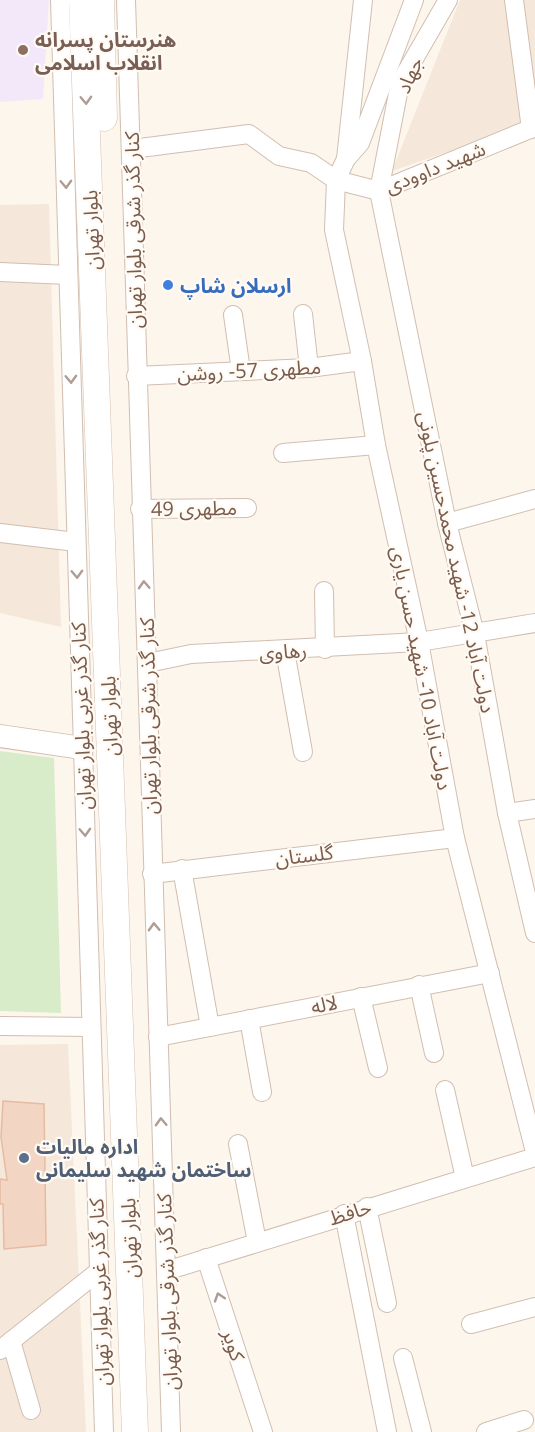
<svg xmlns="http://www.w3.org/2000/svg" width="535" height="1432" font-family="'Open Sans','Noto Sans Arabic',sans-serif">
<rect width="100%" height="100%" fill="#fdf6ec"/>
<g fill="#f5e8da">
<path d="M 460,0 L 535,0 L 535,122 L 392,171 Z"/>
<path d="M 49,204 L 61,627 L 0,613 L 0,205 Z"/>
<path d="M 68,1044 L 86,1432 L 0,1432 L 0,1045 Z"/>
</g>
<path fill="#f3e8fa" d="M 0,0 L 49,0 L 43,99 L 0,102 Z"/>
<path fill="#d8ecc9" d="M 0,751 L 54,758 L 61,1013 L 0,1011 Z"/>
<path fill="#f3d5c3" stroke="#e6bba3" stroke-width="1.5" d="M 3,1101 L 44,1104 L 46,1245 L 4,1249 L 3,1204 L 0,1204 L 0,1179 L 7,1180 L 1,1137 Z"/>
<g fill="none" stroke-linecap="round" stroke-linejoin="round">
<defs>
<g id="minor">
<path d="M 60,0 L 104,1432"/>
<path d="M 126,0 L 171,1432"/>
<path d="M 414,0 L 360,143 L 346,159 L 336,180 L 334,230 L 362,361 L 376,445 L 419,642 L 455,838 L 535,1152"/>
<path d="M 448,0 L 400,83 L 379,191 L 447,523 L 475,634 L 507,813 L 535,933"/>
<path d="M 514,0 L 531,129"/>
<path d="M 132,149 L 249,134 L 279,156 L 311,163 L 336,180 L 379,191 L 535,127"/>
<path d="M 346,159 L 363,0"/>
<path d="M 0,272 L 68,275"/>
<path d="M 303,314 L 309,368"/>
<path d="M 233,315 L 241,371"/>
<path d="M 136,376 L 309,368 L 362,361"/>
<path d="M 283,453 L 376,445"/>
<path d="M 140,509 L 247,508"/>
<path d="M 447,523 L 535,499"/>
<path d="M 0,533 L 76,542"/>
<path d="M 324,591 L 325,649"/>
<path d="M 285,651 L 303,752"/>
<path d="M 148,663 L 191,654 L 419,642 L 535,623"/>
<path d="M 507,813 L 535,809"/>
<path d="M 182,869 L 210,1027"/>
<path d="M 152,874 L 455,838"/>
<path d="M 419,985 L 434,1053"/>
<path d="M 361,997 L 378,1068"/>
<path d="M 249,1019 L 262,1092"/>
<path d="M 0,1026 L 91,1027"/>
<path d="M 158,1037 L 490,973"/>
<path d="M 445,1090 L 465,1178"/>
<path d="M 238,1144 L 257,1242"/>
<path d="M 367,1207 L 387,1303"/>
<path d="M 344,1214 L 387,1432"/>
<path d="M 206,1258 L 263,1432"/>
<path d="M 166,1271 L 535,1157"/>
<path d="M 471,1324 L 535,1307"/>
<path d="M 11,1341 L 31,1410"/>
<path d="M 0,1350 L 99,1271"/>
<path d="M 403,1358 L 422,1432"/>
<path d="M 486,1432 L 524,1420"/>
</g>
<path id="tertiary" d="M 0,736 L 82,748"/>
<g id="secondary">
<path d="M 82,0 L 135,1432"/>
<path d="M 101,0 L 104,118"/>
</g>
</defs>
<use href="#minor" stroke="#d1beb0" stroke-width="20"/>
<use href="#tertiary" stroke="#d1beb0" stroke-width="24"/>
<use href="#secondary" stroke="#d6c0b0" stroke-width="27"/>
<use href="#minor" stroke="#fff" stroke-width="18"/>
<use href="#tertiary" stroke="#fff" stroke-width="22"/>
<use href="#secondary" stroke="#fff" stroke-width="26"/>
</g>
<defs><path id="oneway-chevron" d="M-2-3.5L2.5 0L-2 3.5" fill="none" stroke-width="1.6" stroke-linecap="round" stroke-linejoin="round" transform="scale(1.5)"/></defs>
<g stroke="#af9d94">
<use href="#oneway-chevron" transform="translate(86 100) rotate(88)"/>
<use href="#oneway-chevron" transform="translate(66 184) rotate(88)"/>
<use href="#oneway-chevron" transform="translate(71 379) rotate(88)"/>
<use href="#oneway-chevron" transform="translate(77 574) rotate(88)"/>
<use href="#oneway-chevron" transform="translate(144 585) rotate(-93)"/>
<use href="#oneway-chevron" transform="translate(85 832) rotate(87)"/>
<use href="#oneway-chevron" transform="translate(154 927) rotate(-92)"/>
<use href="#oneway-chevron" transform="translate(161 1122) rotate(-92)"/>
<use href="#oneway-chevron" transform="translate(219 1297) rotate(-108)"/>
</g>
<circle fill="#8d6e63" stroke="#fffaf3" stroke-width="2" cx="23" cy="50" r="6"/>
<circle fill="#3f7fe0" stroke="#fffaf3" stroke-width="2" cx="168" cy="285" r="6"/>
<circle fill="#5c6f8a" stroke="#fffaf3" stroke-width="2" cx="24" cy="1158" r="6"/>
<g text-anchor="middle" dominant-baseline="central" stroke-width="4.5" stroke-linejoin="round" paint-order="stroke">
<g font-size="20" font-weight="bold" fill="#785e54" stroke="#fffaf3" text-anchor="start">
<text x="35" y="39">هنرستان پسرانه<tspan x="35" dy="23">انقلاب اسلامی</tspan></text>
</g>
<g font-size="20" fill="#7a5c4d" stroke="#fffaf3">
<text transform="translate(409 75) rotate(-66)">جهاد</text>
<text transform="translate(435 167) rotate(-22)">شهید داوودی</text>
<text transform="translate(91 230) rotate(-92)">بلوار تهران</text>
<text transform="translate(133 230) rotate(-91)">کنار گذر شرقی بلوار تهران</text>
<text transform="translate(249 370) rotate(-3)">مطهری 57- روشن</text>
<text transform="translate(194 508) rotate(-1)">مطهری 49</text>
<text transform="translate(457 562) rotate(78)">دولت آباد 12- شهید محمدحسین پلونی</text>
<text transform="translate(283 651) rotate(-3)">رهاوی</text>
<text transform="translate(422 668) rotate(79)">دولت آباد 10- شهید حسن یاری</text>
<text transform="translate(81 716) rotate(-92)">کنار گذر غربی بلوار تهران</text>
<text transform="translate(109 716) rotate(-92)">بلوار تهران</text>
<text transform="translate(148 716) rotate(-91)">کنار گذر شرقی بلوار تهران</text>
<text transform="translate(304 855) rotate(-7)">گلستان</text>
<text transform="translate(324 1004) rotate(-11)">لاله</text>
<text transform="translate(350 1212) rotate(-17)">حافظ</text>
<text transform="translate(129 1238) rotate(-92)">بلوار تهران</text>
<text transform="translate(99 1292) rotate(-92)">کنار گذر غربی بلوار تهران</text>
<text transform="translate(167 1292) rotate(-92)">کنار گذر شرقی بلوار تهران</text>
<text transform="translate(234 1345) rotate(72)">کویر</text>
</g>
<g font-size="20" font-weight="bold" fill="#366cbe" stroke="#fffaf3" text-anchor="start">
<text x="180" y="285">ارسلان شاپ</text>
</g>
<g font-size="20" font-weight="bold" fill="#4e5e75" stroke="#fffaf3" text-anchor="start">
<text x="36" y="1146">اداره مالیات<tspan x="36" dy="23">ساختمان شهید سلیمانی</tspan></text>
</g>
</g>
</svg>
